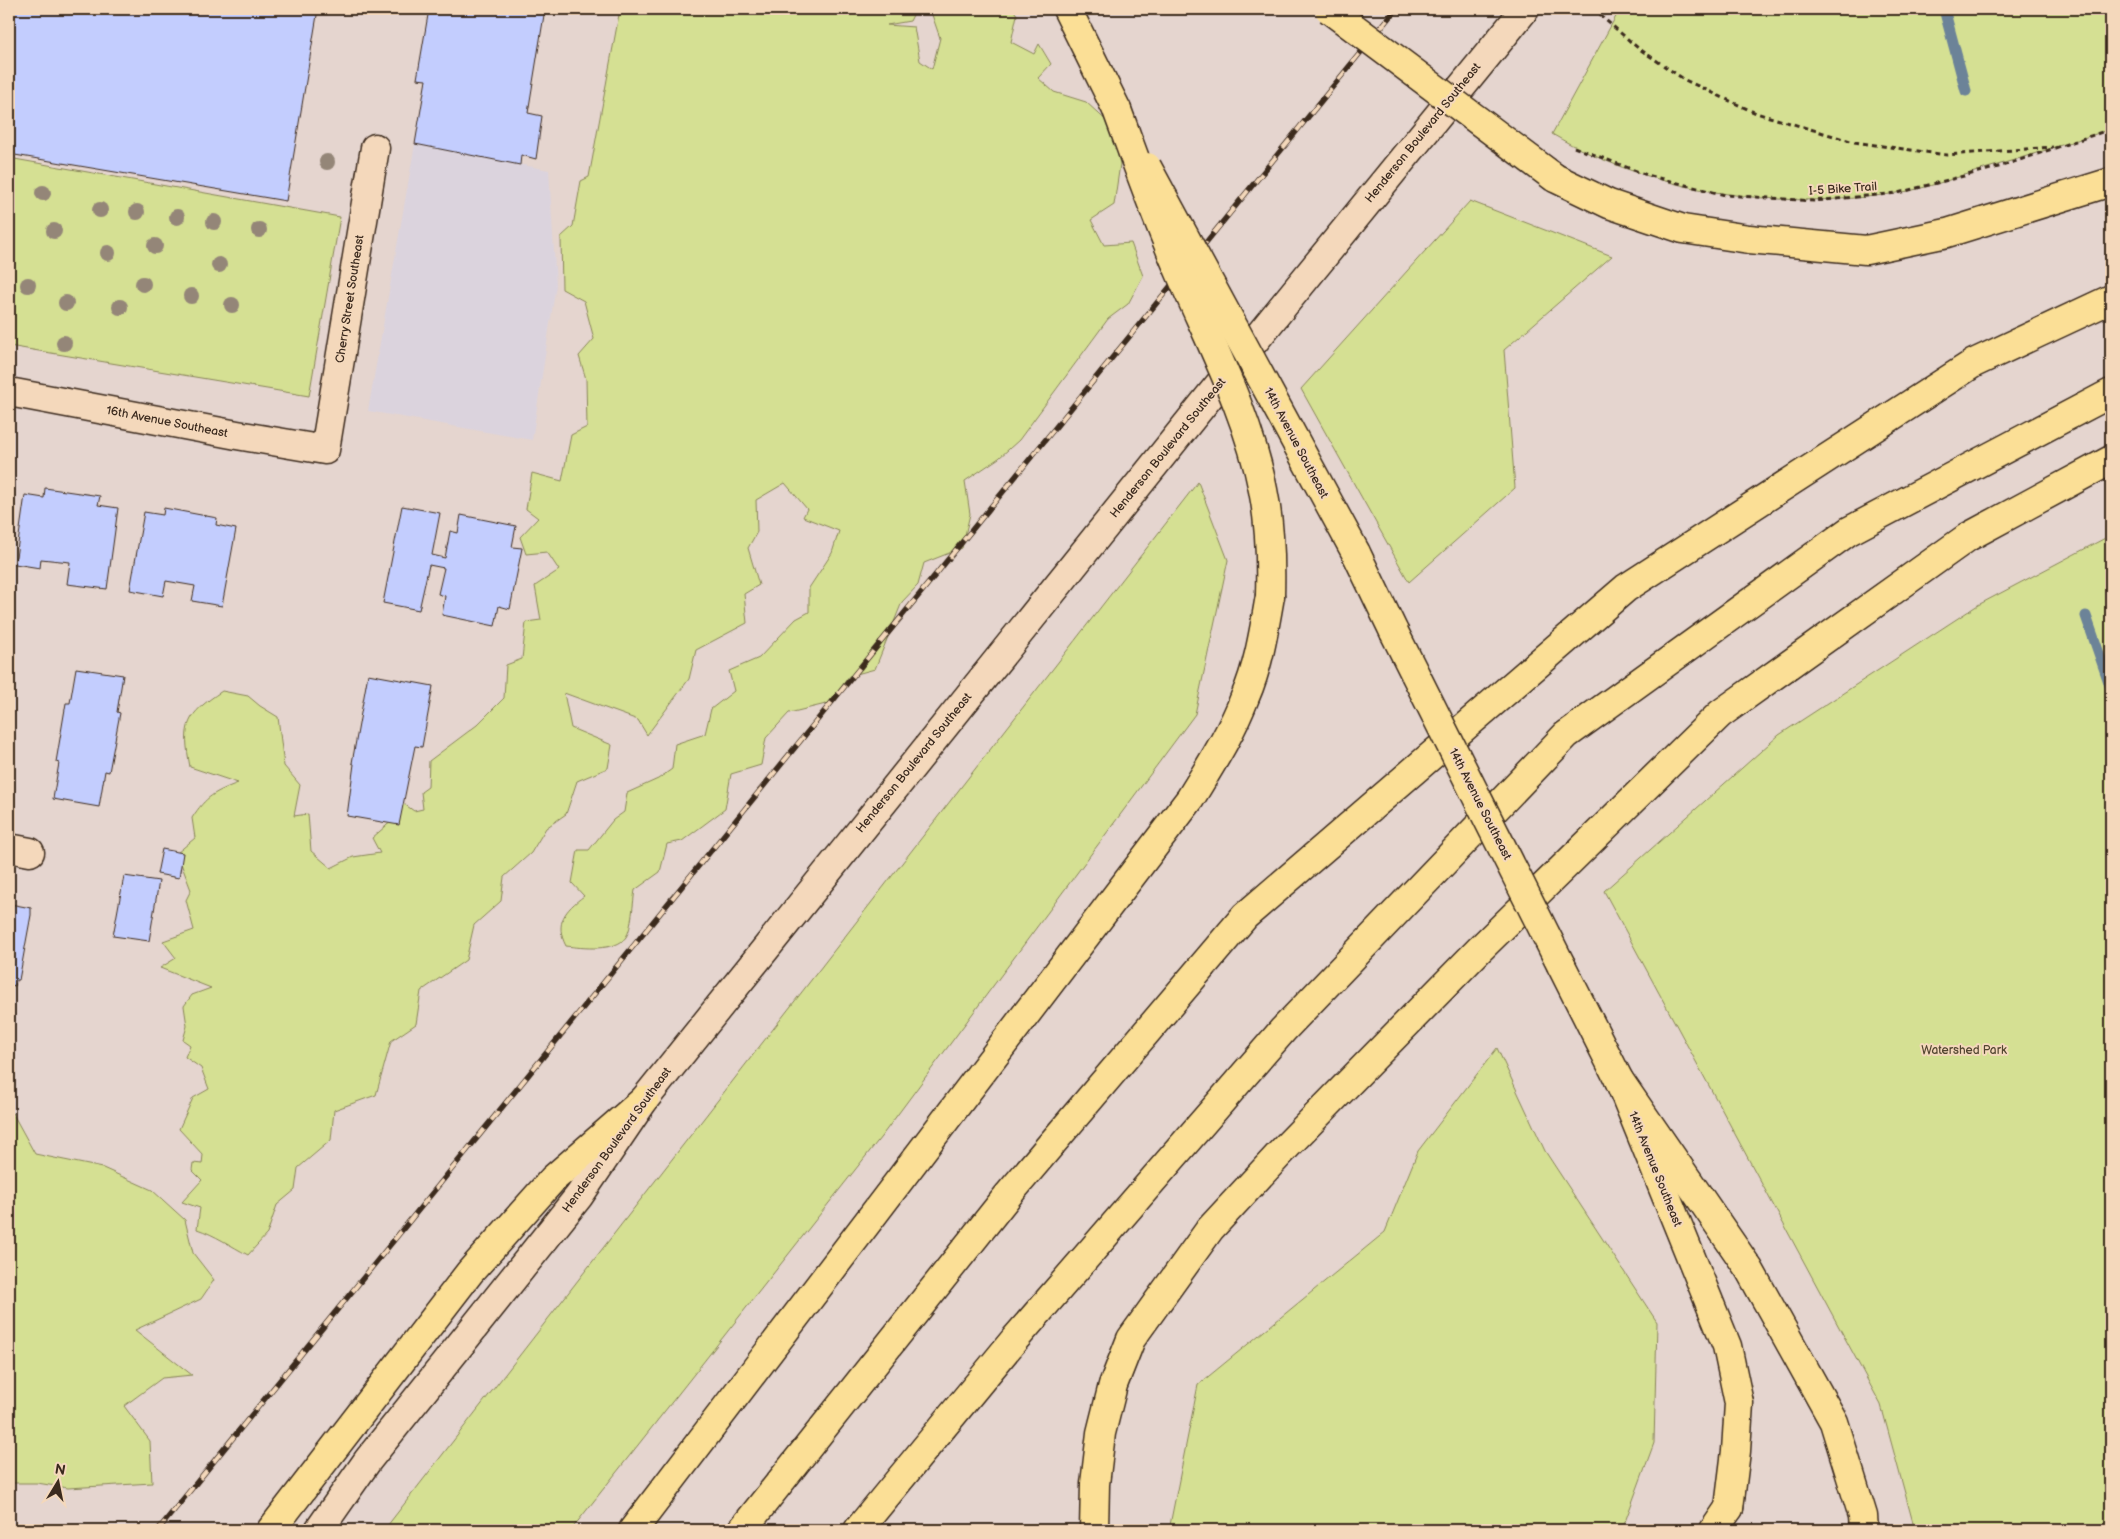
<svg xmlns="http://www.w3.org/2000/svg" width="2120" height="1539" font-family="'Balsamiq Sans',sans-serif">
<rect width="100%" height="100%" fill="#e5d5cf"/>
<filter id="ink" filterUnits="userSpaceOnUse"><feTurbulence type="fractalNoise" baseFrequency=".02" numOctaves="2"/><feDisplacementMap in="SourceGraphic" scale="10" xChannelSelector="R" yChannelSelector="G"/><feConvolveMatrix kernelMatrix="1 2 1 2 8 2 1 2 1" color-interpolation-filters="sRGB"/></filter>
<g filter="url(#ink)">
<path fill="#dbd3dd" d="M 415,144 L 549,170 L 556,285 L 532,440 L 368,411 Z"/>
<g fill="#d5e093" stroke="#888558">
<path d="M 620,9 L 916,9 L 910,21 L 887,25 L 914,27 L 920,61 L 932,69 L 940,38 L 930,9 L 1013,9 L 1017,15 L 1011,42 L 1034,54 L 1039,44 L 1051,64 L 1038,78 L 1054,92 L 1086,102 L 1111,125 L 1120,164 L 1114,205 L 1091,220 L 1104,245 L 1131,243 L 1143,276 L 1128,304 L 1108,319 L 1019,440 L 999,458 L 965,481 L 970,514 L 962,548 L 924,563 L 918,585 L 902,602 L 875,669 L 849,676 L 830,703 L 789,713 L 766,738 L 761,765 L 731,774 L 725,809 L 682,841 L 667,844 L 660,872 L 635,890 C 633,901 632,929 626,937 C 616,952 582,948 566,946 C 554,923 565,910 584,896 L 572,883 L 578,850 L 589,850 L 613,820 L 624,812 L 627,793 L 658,779 L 672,769 L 675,744 L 705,734 L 711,709 L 734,691 L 729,671 L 759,658 L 796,619 L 809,612 L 809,588 L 832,553 L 839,531 L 803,517 L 807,509 L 785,483 L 756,500 L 757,532 L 748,548 L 759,585 L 744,594 L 747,623 L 696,650 L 689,679 L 647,735 L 638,720 L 564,693 L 571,728 L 612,745 L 608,768 L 577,781 L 566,814 L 546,828 L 531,853 L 504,877 L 501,901 L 474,925 L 466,960 L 421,991 L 416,1024 L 391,1041 L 376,1095 L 334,1110 L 331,1140 L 298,1168 L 295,1190 L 277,1205 L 267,1234 L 248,1255 C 231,1246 215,1235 197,1229 L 200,1208 L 182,1202 L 202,1180 L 192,1170 L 193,1163 L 202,1164 L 203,1155 L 179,1129 L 193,1098 L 209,1089 L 201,1068 L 185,1057 L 190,1045 L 183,1040 L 187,1026 L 184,1006 L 192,995 L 211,988 L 160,968 L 176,958 L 163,941 L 194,930 L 186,900 L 191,890 L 177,853 L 195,838 L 192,818 C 206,796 215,792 238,783 L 190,767 C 182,724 186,715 222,691 L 248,696 L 260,706 L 278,717 L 284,766 L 300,785 L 294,816 L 308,814 L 311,851 L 331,868 L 353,857 L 380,853 L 372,838 L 393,820 L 397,799 L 414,811 L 423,809 L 421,792 L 428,787 L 429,761 L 477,725 L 504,698 L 506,665 L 522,659 L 526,622 L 541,620 L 535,586 L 559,570 L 547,552 L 526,554 L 520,537 L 538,518 L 526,509 L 532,473 L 562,481 L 571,435 L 587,427 L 586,379 L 579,356 L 594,339 L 584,301 L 562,289 L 561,237 L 573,226 L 581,181 L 589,177 Z"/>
<path d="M 1620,9 L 2111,9 L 2111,129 C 2068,143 2025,157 1981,170 C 1954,178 1925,189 1897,193 C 1782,211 1654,194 1552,134 Z"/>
<path d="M 9,158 L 340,217 L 309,396 L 9,346 Z"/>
<path d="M 1470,201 L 1612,256 L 1504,350 L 1515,488 L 1409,582 L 1301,389 Z"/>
<path d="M 1198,482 L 1228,560 L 1195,714 L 881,1137 L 571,1530 L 384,1530 Z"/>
<path d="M 2111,535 L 2111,1530 L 1915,1530 L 1881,1405 L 1604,891 L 1779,735 L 1978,605 Z"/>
<path d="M 1497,1048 L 1545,1151 L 1657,1322 L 1654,1443 L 1622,1530 L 1169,1530 L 1198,1385 L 1385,1232 L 1418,1151 Z"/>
<path d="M 9,1112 L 13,1114 L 35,1154 L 103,1168 L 152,1190 L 185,1220 L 193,1253 L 214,1280 L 201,1299 L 135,1330 L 192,1375 L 162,1378 L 124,1406 L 150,1441 L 152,1483 L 68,1488 L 37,1483 L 9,1483 Z"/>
</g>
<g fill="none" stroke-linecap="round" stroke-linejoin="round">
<g stroke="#6c8398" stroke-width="11">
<path d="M 1944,9 L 1966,91"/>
<path d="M 2086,616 L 2111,688"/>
</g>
</g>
<g fill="#c3cdfe" stroke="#3b2a1e">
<path d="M 9,9 L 318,9 L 286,201 L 9,154 Z"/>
<path d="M 429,9 L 545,9 L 528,113 L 542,116 L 536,159 L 521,155 L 520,165 L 415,144 L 426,80 L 417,79 Z"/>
<path d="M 45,488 L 100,496 L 98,505 L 118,508 L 107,589 L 67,584 L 70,562 L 41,559 L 40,568 L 15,564 L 25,495 L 44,498 Z"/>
<path d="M 402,506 L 440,513 L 432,555 L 445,558 L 450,531 L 458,533 L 461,515 L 516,526 L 512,547 L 522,548 L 510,609 L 499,606 L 495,626 L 442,615 L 445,596 L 438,594 L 444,568 L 429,565 L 419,610 L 383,603 Z"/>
<path d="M 164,508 L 217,518 L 216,525 L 236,529 L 222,606 L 192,601 L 195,586 L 166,581 L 163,596 L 130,590 L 144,512 L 163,515 Z"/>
<path d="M 76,668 L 123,675 L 117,712 L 120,713 L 109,772 L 105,771 L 99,807 L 53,799 L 59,763 L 56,762 L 66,703 L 70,703 Z"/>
<path d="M 368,674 L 433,686 L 422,747 L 415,746 L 399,825 L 347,816 L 354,764 L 352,763 Z"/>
<path d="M 162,849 L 183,853 L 179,878 L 157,874 Z"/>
<path d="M 124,876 L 159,881 L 149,941 L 113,936 Z"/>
<path d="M 10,904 L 31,908 L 31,915 L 19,980 L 16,980 L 15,986 L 11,985 L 9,997 Z"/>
</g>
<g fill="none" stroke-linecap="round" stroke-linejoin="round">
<defs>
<g id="minor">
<path d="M 9,392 L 237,435 L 325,450 L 375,148"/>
<path d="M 9,848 L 30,852"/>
</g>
<path id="secondary" d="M 319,1530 L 368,1460 L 579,1196 L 644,1100 L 1209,397 L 1525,9"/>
<g id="primary">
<path d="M 1067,9 L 1117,110"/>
<path d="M 1356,553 L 1394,632"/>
<path d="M 1561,965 L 1619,1080 L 1727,1346 L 1739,1403 L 1736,1451 L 1729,1508"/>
</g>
<g id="motorway">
<path d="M 1555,178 L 1609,204 L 1683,229 L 1749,239 L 1866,250 L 1947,233 L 2111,182"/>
<path d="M 1619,1080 L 1749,1269 L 1834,1422 L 1863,1516 L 1864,1530"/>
<path d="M 271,1530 L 470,1272 L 553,1179 L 644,1100"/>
<path d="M 633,1530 L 1190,799 C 1210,766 1231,734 1245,697 C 1259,665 1264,630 1270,596"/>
<path d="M 742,1530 L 1009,1194 L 1245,916 L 1626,588 L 1974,363 L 2111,299"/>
<path d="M 858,1530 L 1015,1339 L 1283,1030 L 1566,735 L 1849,531 L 2111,393"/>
<path d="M 1094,1530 L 1095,1484 L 1101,1433 L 1113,1385 L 1131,1339 L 1210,1229 L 1287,1146 L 1480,949 L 1720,714 L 1968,537 L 2111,460"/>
<path d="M 1714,1530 L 1729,1508"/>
</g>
</defs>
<use href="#minor" stroke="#3b2a1e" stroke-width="31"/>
<use href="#secondary" stroke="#3b2a1e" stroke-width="31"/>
<use href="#primary" stroke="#3b2a1e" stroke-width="31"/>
<use href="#motorway" stroke="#3b2a1e" stroke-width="31"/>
<g stroke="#3b2a1e" stroke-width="3" stroke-dasharray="5 4" stroke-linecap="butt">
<path d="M 1593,9 L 1638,48 L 1685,80 L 1756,113 L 1854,142 L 1947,155 L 2053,147"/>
<path d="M 1574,147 L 1647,175 L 1725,195 L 1814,201 L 1898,193 L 2002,166 L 2111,129"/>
</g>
<use href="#minor" stroke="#f4d8bb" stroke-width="28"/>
<use href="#secondary" stroke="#f4d8bb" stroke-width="28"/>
<use href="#primary" stroke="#fbdf96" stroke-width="28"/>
<use href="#motorway" stroke="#fbdf96" stroke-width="28"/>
<defs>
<path id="rail" d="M 158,1530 L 1396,9"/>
</defs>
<use href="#rail" stroke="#3b2a1e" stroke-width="5.5"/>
<use href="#rail" stroke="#f4d8bb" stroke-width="4" stroke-dasharray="11" stroke-linecap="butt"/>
<defs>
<g id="primary-bridge">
<path d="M 1147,167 L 1356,553"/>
<path d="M 1394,632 L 1561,965"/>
</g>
<g id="motorway-bridge">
<path d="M 1329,9 L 1555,178"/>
<path d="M 1117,110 C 1137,164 1156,218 1179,270 C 1209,341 1248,413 1263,490 C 1270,524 1271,561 1270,596"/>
</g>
</defs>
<use href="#primary-bridge" stroke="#3b2a1e" stroke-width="31" stroke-linecap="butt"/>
<use href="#motorway-bridge" stroke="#3b2a1e" stroke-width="31" stroke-linecap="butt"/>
<use href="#primary-bridge" stroke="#fbdf96" stroke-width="28"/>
<use href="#motorway-bridge" stroke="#fbdf96" stroke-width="28"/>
</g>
<g fill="#948678">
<circle cx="327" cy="162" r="8"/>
<circle cx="43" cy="193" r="8"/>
<circle cx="100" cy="210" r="8"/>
<circle cx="137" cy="212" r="8"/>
<circle cx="177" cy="217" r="8"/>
<circle cx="214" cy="222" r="8"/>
<circle cx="259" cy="230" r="8"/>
<circle cx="54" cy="231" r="8"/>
<circle cx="155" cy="246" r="8"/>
<circle cx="108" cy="253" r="8"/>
<circle cx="219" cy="265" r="8"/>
<circle cx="143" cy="284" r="8"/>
<circle cx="28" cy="285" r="8"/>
<circle cx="191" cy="296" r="8"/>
<circle cx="66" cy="303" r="8"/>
<circle cx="232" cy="305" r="8"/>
<circle cx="120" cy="307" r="8"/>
<circle cx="64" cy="343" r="8"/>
</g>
</g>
<g text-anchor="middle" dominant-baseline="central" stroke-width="4" stroke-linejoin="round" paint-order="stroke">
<g font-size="12" fill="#3b2a1e" stroke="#f4d8bb">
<text transform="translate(1423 133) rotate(-51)">Henderson Boulevard Southeast</text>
<text transform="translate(1843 189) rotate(-4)">I-5 Bike Trail</text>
<text transform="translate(350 299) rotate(-81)">Cherry Street Southeast</text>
<text transform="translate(167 422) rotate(11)">16th Avenue Southeast</text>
<text transform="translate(1296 443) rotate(62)">14th Avenue Southeast</text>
<text transform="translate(1168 448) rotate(-51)">Henderson Boulevard Southeast</text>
<text transform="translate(914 763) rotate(-51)">Henderson Boulevard Southeast</text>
<text transform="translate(1480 804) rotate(63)">14th Avenue Southeast</text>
<text transform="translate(617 1140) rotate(-54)">Henderson Boulevard Southeast</text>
<text transform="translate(1655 1169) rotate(68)">14th Avenue Southeast</text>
</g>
<g font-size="12" fill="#524530" stroke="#f4d8bb">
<text x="1964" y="1050">Watershed Park</text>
</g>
</g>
<rect width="2120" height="1539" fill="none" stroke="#f4d8bb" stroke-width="30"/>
<rect x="15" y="15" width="2090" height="1509" fill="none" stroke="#3b2a1e" stroke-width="2" filter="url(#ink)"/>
<g transform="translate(58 1482) rotate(10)" stroke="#f4d8bb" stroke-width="4" paint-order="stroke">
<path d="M0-4L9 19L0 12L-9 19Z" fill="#3b2a1e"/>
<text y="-8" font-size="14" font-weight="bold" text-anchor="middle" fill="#3b2a1e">N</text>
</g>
</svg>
